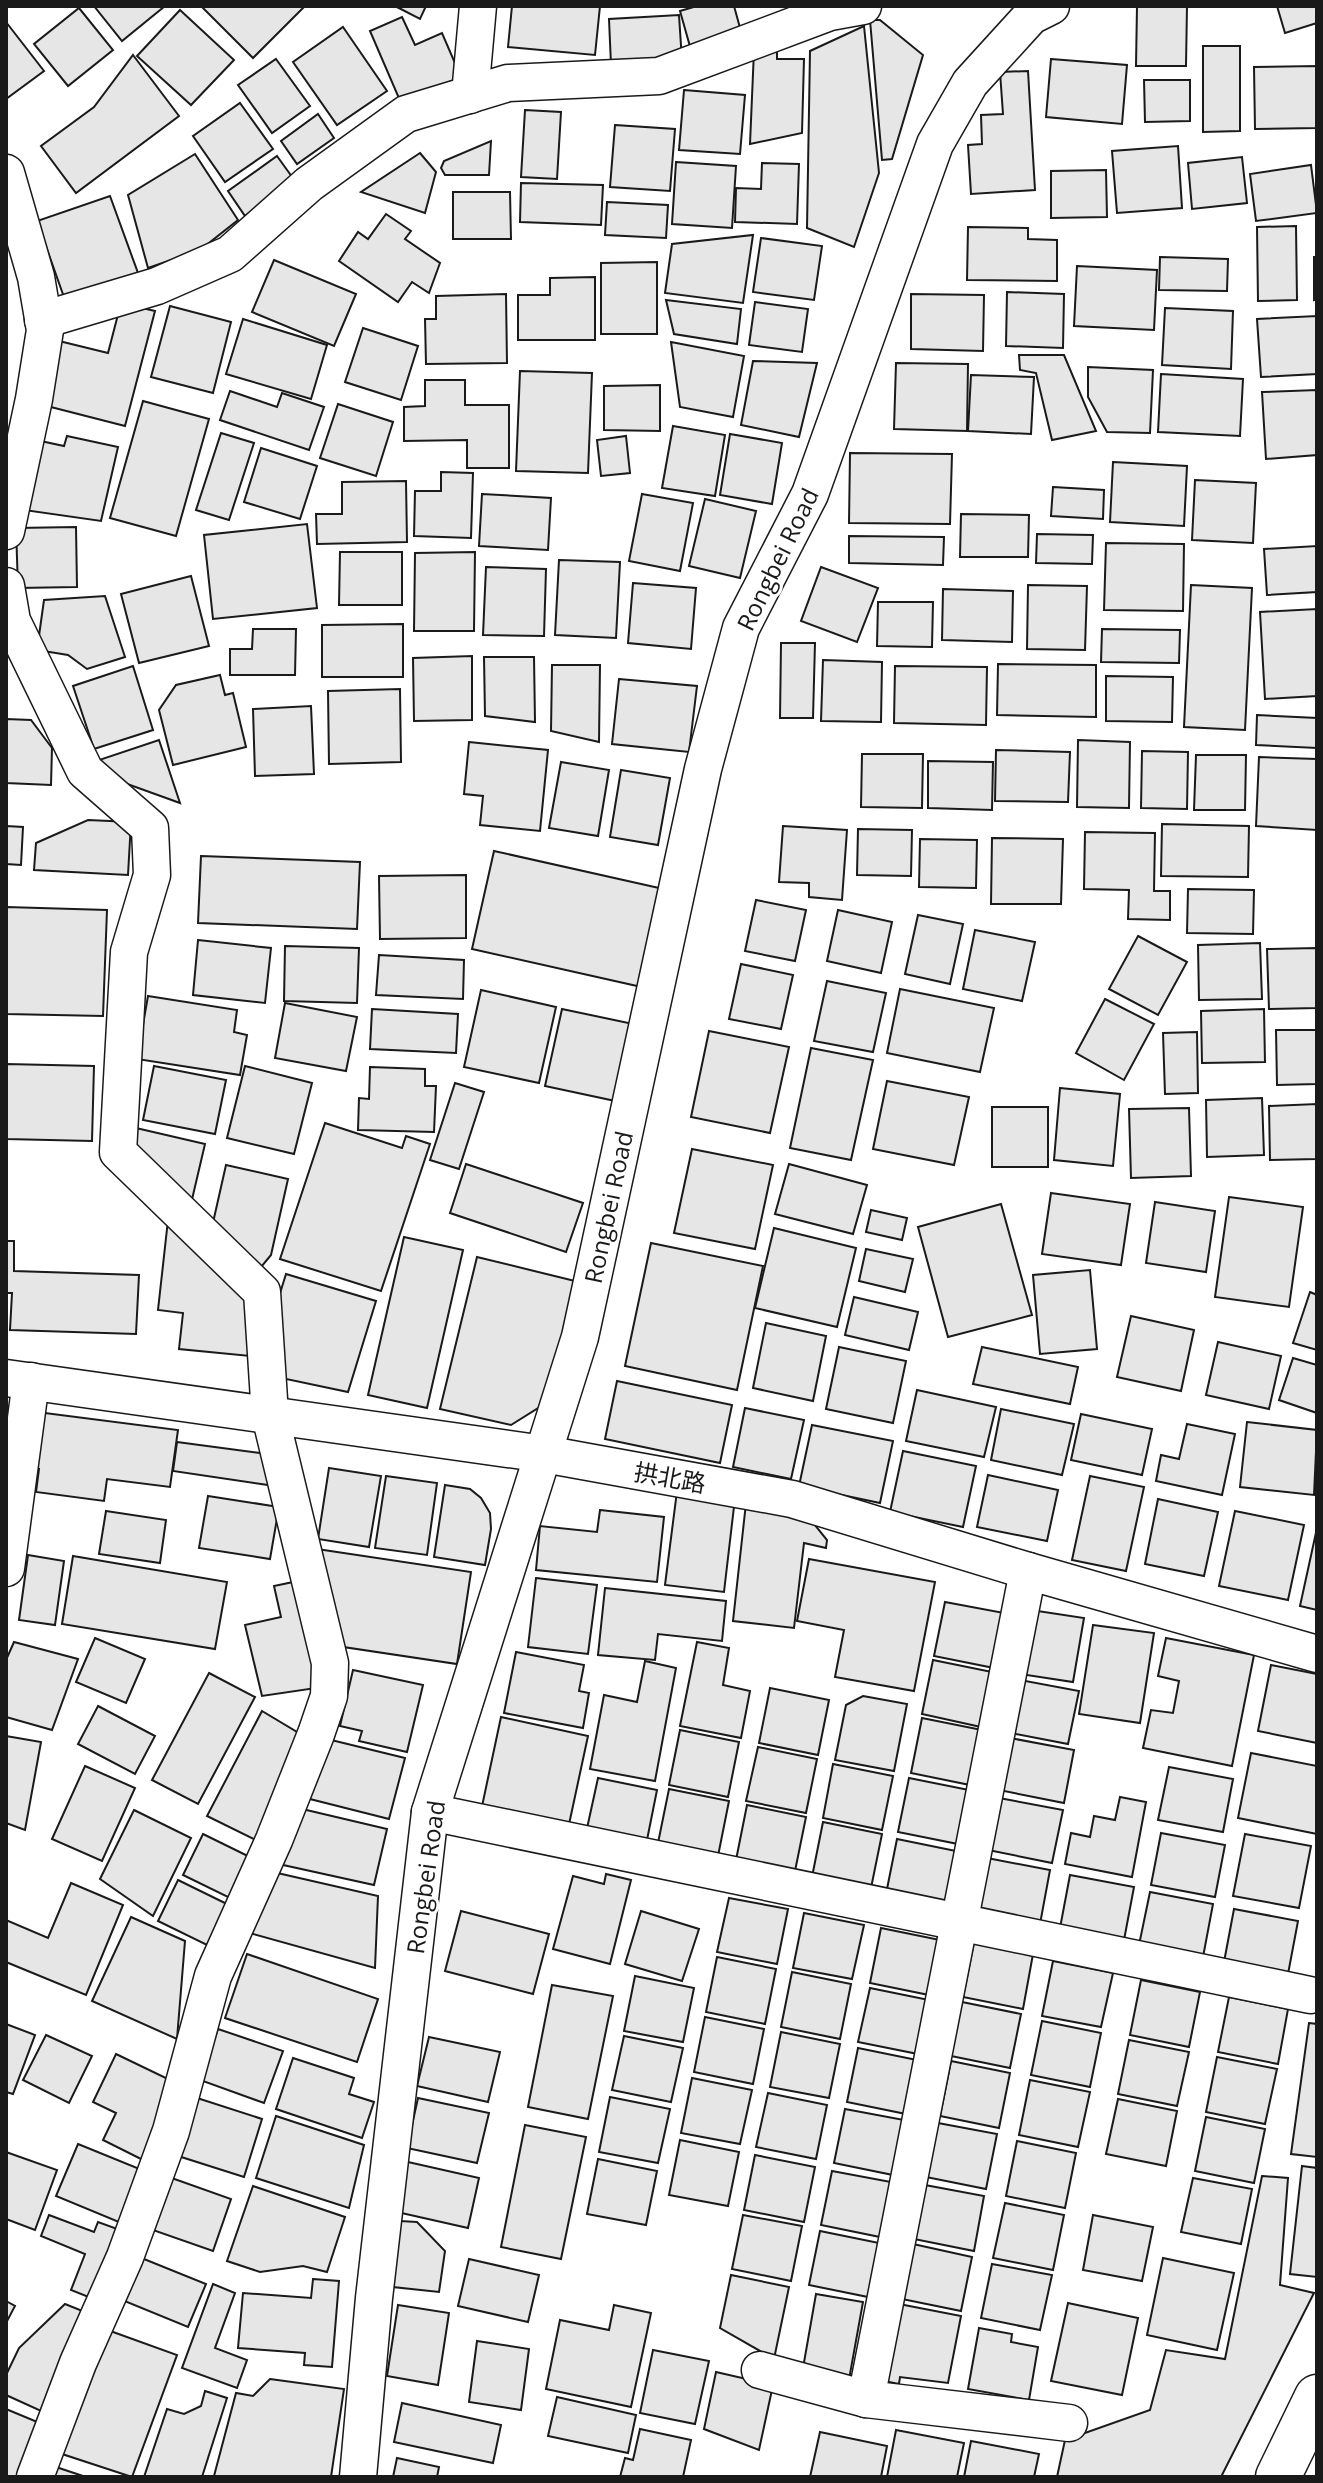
<svg xmlns="http://www.w3.org/2000/svg" width="1323" height="2483" font-family="'Open Sans','Noto Sans SC',sans-serif">
<rect width="100%" height="100%" fill="#fff"/>
<g fill="#e6e6e6" stroke="#1a1a1a" stroke-width="2">
<path d="M 94,6 L 165,6 L 122,41 Z"/>
<path d="M 201,6 L 305,6 L 253,58 Z"/>
<path d="M 395,6 L 426,6 L 420,19 Z"/>
<path d="M 512,6 L 600,6 L 595,55 L 508,47 Z"/>
<path d="M 697,6 L 734,6 L 742,35 L 691,50 L 680,11 Z"/>
<path d="M 1137,6 L 1187,6 L 1186,66 L 1136,66 Z"/>
<path d="M 1277,6 L 1317,6 L 1317,23 L 1285,33 Z"/>
<path d="M 79,8 L 113,50 L 68,86 L 34,44 Z"/>
<path d="M 180,10 L 234,60 L 191,105 L 137,56 Z"/>
<path d="M 679,15 L 682,61 L 611,65 L 609,19 Z"/>
<path d="M 402,17 L 415,45 L 442,33 L 461,77 L 401,103 L 370,31 Z"/>
<path d="M 870,20 L 880,20 L 923,55 L 892,159 L 882,160 Z"/>
<path d="M 6,22 L 44,71 L 6,99 Z"/>
<path d="M 864,26 L 879,173 L 854,247 L 807,228 L 810,51 Z"/>
<path d="M 343,27 L 387,91 L 337,125 L 293,62 Z"/>
<path d="M 777,44 L 777,59 L 804,59 L 802,133 L 750,144 L 754,50 Z"/>
<path d="M 1203,46 L 1240,46 L 1240,131 L 1203,132 Z"/>
<path d="M 133,55 L 179,116 L 76,193 L 41,146 L 94,107 Z"/>
<path d="M 276,59 L 310,106 L 272,133 L 238,85 Z"/>
<path d="M 1051,59 L 1127,65 L 1122,124 L 1046,117 Z"/>
<path d="M 1317,66 L 1317,128 L 1255,129 L 1254,67 Z"/>
<path d="M 1028,71 L 1035,190 L 971,194 L 968,145 L 982,144 L 981,115 L 1003,114 L 1000,72 Z"/>
<path d="M 1144,80 L 1190,80 L 1190,121 L 1145,122 Z"/>
<path d="M 684,90 L 745,95 L 740,154 L 679,150 Z"/>
<path d="M 240,103 L 273,149 L 225,182 L 193,136 Z"/>
<path d="M 525,110 L 561,112 L 557,179 L 521,177 Z"/>
<path d="M 318,114 L 334,138 L 297,164 L 281,141 Z"/>
<path d="M 615,125 L 675,129 L 670,191 L 610,187 Z"/>
<path d="M 491,141 L 489,175 L 445,175 L 441,168 L 444,161 Z"/>
<path d="M 1178,146 L 1182,208 L 1117,213 L 1112,151 Z"/>
<path d="M 420,153 L 436,172 L 425,213 L 361,192 Z"/>
<path d="M 195,154 L 238,220 L 200,250 L 148,268 L 128,195 Z"/>
<path d="M 277,156 L 295,181 L 245,216 L 228,191 Z"/>
<path d="M 1242,157 L 1247,203 L 1192,209 L 1188,163 Z"/>
<path d="M 676,162 L 736,166 L 732,228 L 672,224 Z"/>
<path d="M 762,163 L 799,164 L 797,224 L 735,222 L 736,188 L 761,189 Z"/>
<path d="M 1311,165 L 1317,213 L 1256,221 L 1250,174 Z"/>
<path d="M 1106,170 L 1107,217 L 1051,218 L 1051,171 Z"/>
<path d="M 521,183 L 603,185 L 601,225 L 520,222 Z"/>
<path d="M 453,192 L 510,192 L 511,239 L 453,239 Z"/>
<path d="M 110,196 L 138,273 L 65,300 L 37,221 Z"/>
<path d="M 607,202 L 668,205 L 666,238 L 605,235 Z"/>
<path d="M 386,214 L 411,231 L 405,239 L 440,263 L 429,293 L 412,282 L 398,302 L 339,261 L 358,232 L 368,239 Z"/>
<path d="M 1296,226 L 1297,300 L 1258,301 L 1257,227 Z"/>
<path d="M 968,227 L 1028,228 L 1028,239 L 1057,240 L 1057,281 L 967,280 Z"/>
<path d="M 753,235 L 743,303 L 665,293 L 672,244 Z"/>
<path d="M 761,238 L 822,246 L 814,300 L 753,292 Z"/>
<path d="M 1160,257 L 1228,259 L 1227,291 L 1159,290 Z"/>
<path d="M 1314,257 L 1317,257 L 1317,299 L 1314,300 Z"/>
<path d="M 274,260 L 356,294 L 334,346 L 252,312 Z"/>
<path d="M 657,262 L 657,334 L 601,334 L 601,263 Z"/>
<path d="M 1077,266 L 1157,270 L 1154,330 L 1074,326 Z"/>
<path d="M 595,277 L 595,340 L 518,340 L 518,295 L 550,295 L 550,278 Z"/>
<path d="M 1007,292 L 1064,294 L 1063,348 L 1006,346 Z"/>
<path d="M 506,294 L 507,363 L 426,364 L 425,319 L 436,319 L 436,296 Z"/>
<path d="M 911,294 L 984,295 L 983,351 L 911,349 Z"/>
<path d="M 666,300 L 741,309 L 737,344 L 674,334 Z"/>
<path d="M 755,302 L 808,309 L 802,352 L 749,345 Z"/>
<path d="M 121,303 L 155,311 L 125,426 L 43,405 L 59,341 L 108,353 Z"/>
<path d="M 170,306 L 231,322 L 213,393 L 151,377 Z"/>
<path d="M 1165,308 L 1233,311 L 1231,369 L 1162,365 Z"/>
<path d="M 1317,316 L 1317,374 L 1261,377 L 1257,319 Z"/>
<path d="M 243,319 L 327,345 L 311,399 L 226,374 Z"/>
<path d="M 363,328 L 418,346 L 401,400 L 345,382 Z"/>
<path d="M 671,342 L 744,356 L 733,417 L 680,407 Z"/>
<path d="M 1019,355 L 1064,355 L 1096,431 L 1052,440 L 1036,373 L 1020,370 Z"/>
<path d="M 753,361 L 817,363 L 799,437 L 741,425 Z"/>
<path d="M 896,363 L 968,364 L 967,431 L 894,429 Z"/>
<path d="M 1088,367 L 1153,370 L 1150,433 L 1107,432 L 1088,397 Z"/>
<path d="M 520,371 L 592,373 L 588,473 L 516,471 Z"/>
<path d="M 1161,374 L 1243,379 L 1240,436 L 1158,432 Z"/>
<path d="M 971,375 L 1034,377 L 1031,434 L 968,431 Z"/>
<path d="M 425,380 L 465,380 L 465,405 L 509,405 L 509,468 L 467,468 L 467,440 L 404,441 L 404,407 L 425,406 Z"/>
<path d="M 660,385 L 660,431 L 604,430 L 604,386 Z"/>
<path d="M 1317,390 L 1317,455 L 1266,459 L 1262,392 Z"/>
<path d="M 230,391 L 277,407 L 282,393 L 324,407 L 309,450 L 220,420 Z"/>
<path d="M 143,401 L 209,419 L 176,536 L 110,518 Z"/>
<path d="M 338,404 L 393,422 L 376,476 L 320,458 Z"/>
<path d="M 673,426 L 725,435 L 715,496 L 662,488 Z"/>
<path d="M 221,433 L 254,443 L 229,520 L 196,510 Z"/>
<path d="M 730,434 L 782,443 L 772,504 L 720,495 Z"/>
<path d="M 67,436 L 118,447 L 101,521 L 24,510 L 36,440 L 64,446 Z"/>
<path d="M 626,436 L 630,473 L 601,476 L 597,440 Z"/>
<path d="M 261,448 L 317,466 L 300,519 L 244,502 Z"/>
<path d="M 850,453 L 952,454 L 950,524 L 849,523 Z"/>
<path d="M 1113,462 L 1187,466 L 1184,526 L 1110,522 Z"/>
<path d="M 441,472 L 473,473 L 471,538 L 414,536 L 415,491 L 441,491 Z"/>
<path d="M 1195,480 L 1256,483 L 1253,543 L 1192,540 Z"/>
<path d="M 406,481 L 407,542 L 317,544 L 316,514 L 342,514 L 342,482 Z"/>
<path d="M 1053,487 L 1104,490 L 1103,519 L 1051,516 Z"/>
<path d="M 482,494 L 551,498 L 548,550 L 479,546 Z"/>
<path d="M 642,494 L 693,503 L 680,571 L 629,561 Z"/>
<path d="M 705,499 L 756,511 L 740,578 L 689,566 Z"/>
<path d="M 961,514 L 1029,515 L 1028,557 L 960,557 Z"/>
<path d="M 307,524 L 317,608 L 213,619 L 204,535 Z"/>
<path d="M 76,527 L 77,587 L 18,588 L 16,528 Z"/>
<path d="M 1037,534 L 1093,535 L 1092,564 L 1036,563 Z"/>
<path d="M 849,536 L 944,537 L 943,565 L 849,563 Z"/>
<path d="M 1106,543 L 1184,544 L 1183,611 L 1104,610 Z"/>
<path d="M 1317,546 L 1317,592 L 1267,595 L 1264,549 Z"/>
<path d="M 340,552 L 402,552 L 402,605 L 339,605 Z"/>
<path d="M 475,552 L 474,631 L 414,631 L 415,553 Z"/>
<path d="M 559,560 L 620,562 L 616,638 L 555,635 Z"/>
<path d="M 486,567 L 546,569 L 544,636 L 483,635 Z"/>
<path d="M 821,567 L 878,588 L 857,642 L 801,621 Z"/>
<path d="M 191,576 L 209,646 L 139,663 L 121,594 Z"/>
<path d="M 633,583 L 696,588 L 691,649 L 628,643 Z"/>
<path d="M 1028,585 L 1087,586 L 1085,650 L 1027,649 Z"/>
<path d="M 1191,585 L 1252,588 L 1245,730 L 1184,727 Z"/>
<path d="M 943,589 L 1013,591 L 1012,642 L 942,640 Z"/>
<path d="M 105,596 L 125,657 L 87,669 L 68,655 L 37,650 L 44,600 Z"/>
<path d="M 878,602 L 933,602 L 932,647 L 877,646 Z"/>
<path d="M 1317,609 L 1317,696 L 1265,699 L 1260,612 Z"/>
<path d="M 403,624 L 403,677 L 322,677 L 322,625 Z"/>
<path d="M 253,629 L 296,629 L 295,675 L 230,675 L 230,649 L 252,649 Z"/>
<path d="M 1102,629 L 1180,630 L 1179,663 L 1101,662 Z"/>
<path d="M 781,643 L 815,643 L 813,718 L 780,718 Z"/>
<path d="M 472,656 L 472,720 L 414,721 L 413,658 Z"/>
<path d="M 484,657 L 534,657 L 535,722 L 485,716 Z"/>
<path d="M 823,660 L 882,662 L 881,722 L 821,721 Z"/>
<path d="M 998,664 L 1096,665 L 1096,717 L 997,715 Z"/>
<path d="M 552,665 L 600,665 L 599,742 L 551,731 Z"/>
<path d="M 133,666 L 153,730 L 94,749 L 73,686 Z"/>
<path d="M 895,666 L 987,667 L 986,725 L 894,723 Z"/>
<path d="M 220,675 L 225,695 L 233,693 L 246,747 L 173,765 L 159,710 L 176,685 Z"/>
<path d="M 1106,676 L 1173,677 L 1172,722 L 1106,721 Z"/>
<path d="M 619,679 L 697,686 L 689,752 L 612,744 Z"/>
<path d="M 400,689 L 401,762 L 329,764 L 328,691 Z"/>
<path d="M 311,706 L 314,774 L 255,776 L 253,709 Z"/>
<path d="M 1257,715 L 1317,718 L 1317,748 L 1256,745 Z"/>
<path d="M 6,719 L 31,720 L 52,748 L 51,785 L 6,783 Z"/>
<path d="M 159,740 L 180,803 L 105,776 L 99,760 Z"/>
<path d="M 1078,740 L 1130,742 L 1129,808 L 1077,807 Z"/>
<path d="M 469,742 L 548,750 L 540,831 L 480,825 L 483,796 L 464,794 Z"/>
<path d="M 996,750 L 1070,752 L 1068,802 L 995,801 Z"/>
<path d="M 1142,751 L 1188,752 L 1187,809 L 1141,808 Z"/>
<path d="M 862,754 L 923,754 L 922,808 L 861,807 Z"/>
<path d="M 1196,755 L 1246,755 L 1245,810 L 1194,810 Z"/>
<path d="M 1259,757 L 1317,759 L 1317,830 L 1256,826 Z"/>
<path d="M 928,761 L 993,762 L 992,810 L 928,808 Z"/>
<path d="M 561,762 L 609,770 L 598,836 L 549,828 Z"/>
<path d="M 621,770 L 670,778 L 658,845 L 610,837 Z"/>
<path d="M 88,820 L 131,822 L 128,875 L 34,870 L 36,843 Z"/>
<path d="M 1162,824 L 1249,826 L 1248,877 L 1161,876 Z"/>
<path d="M 6,826 L 23,827 L 21,865 L 6,864 Z"/>
<path d="M 783,826 L 847,830 L 842,900 L 809,897 L 809,883 L 779,882 Z"/>
<path d="M 858,829 L 912,830 L 911,876 L 857,875 Z"/>
<path d="M 1085,832 L 1155,833 L 1154,891 L 1170,891 L 1170,920 L 1128,919 L 1129,890 L 1084,889 Z"/>
<path d="M 992,838 L 1063,839 L 1061,904 L 991,904 Z"/>
<path d="M 920,839 L 977,840 L 976,888 L 919,887 Z"/>
<path d="M 494,851 L 668,890 L 646,988 L 472,949 Z"/>
<path d="M 201,856 L 360,862 L 357,929 L 198,923 Z"/>
<path d="M 466,875 L 466,938 L 380,939 L 379,876 Z"/>
<path d="M 1188,889 L 1254,890 L 1253,934 L 1187,933 Z"/>
<path d="M 756,900 L 806,910 L 795,961 L 745,951 Z"/>
<path d="M 6,907 L 107,910 L 103,1016 L 6,1014 Z"/>
<path d="M 838,910 L 892,922 L 881,973 L 827,961 Z"/>
<path d="M 918,915 L 963,924 L 950,984 L 905,974 Z"/>
<path d="M 975,930 L 1035,942 L 1022,1001 L 963,989 Z"/>
<path d="M 1138,936 L 1187,962 L 1158,1015 L 1109,989 Z"/>
<path d="M 198,940 L 271,948 L 265,1003 L 193,995 Z"/>
<path d="M 1260,943 L 1262,999 L 1199,1000 L 1198,945 Z"/>
<path d="M 285,946 L 359,948 L 357,1003 L 284,1001 Z"/>
<path d="M 1317,948 L 1317,1008 L 1269,1009 L 1267,949 Z"/>
<path d="M 379,955 L 464,960 L 463,999 L 376,995 Z"/>
<path d="M 741,964 L 793,975 L 781,1029 L 729,1019 Z"/>
<path d="M 827,981 L 886,993 L 873,1052 L 814,1041 Z"/>
<path d="M 900,989 L 994,1008 L 980,1072 L 887,1053 Z"/>
<path d="M 481,990 L 556,1007 L 539,1083 L 464,1067 Z"/>
<path d="M 148,996 L 237,1010 L 234,1032 L 247,1035 L 240,1075 L 137,1059 Z"/>
<path d="M 1105,999 L 1154,1024 L 1124,1080 L 1076,1053 Z"/>
<path d="M 285,1003 L 357,1017 L 346,1071 L 275,1058 Z"/>
<path d="M 372,1009 L 458,1014 L 456,1053 L 370,1049 Z"/>
<path d="M 562,1009 L 638,1025 L 620,1102 L 545,1086 Z"/>
<path d="M 1264,1009 L 1265,1062 L 1202,1063 L 1201,1011 Z"/>
<path d="M 1276,1030 L 1317,1030 L 1317,1084 L 1277,1085 Z"/>
<path d="M 709,1031 L 789,1047 L 770,1133 L 691,1117 Z"/>
<path d="M 1197,1032 L 1198,1093 L 1165,1094 L 1163,1033 Z"/>
<path d="M 811,1048 L 873,1060 L 851,1160 L 790,1148 Z"/>
<path d="M 6,1064 L 94,1066 L 92,1141 L 6,1139 Z"/>
<path d="M 154,1066 L 226,1080 L 215,1134 L 143,1120 Z"/>
<path d="M 245,1066 L 312,1083 L 294,1154 L 227,1138 Z"/>
<path d="M 370,1067 L 425,1069 L 425,1086 L 436,1086 L 434,1132 L 358,1130 L 359,1098 L 369,1099 Z"/>
<path d="M 887,1081 L 969,1097 L 954,1165 L 873,1149 Z"/>
<path d="M 455,1083 L 484,1092 L 459,1169 L 430,1160 Z"/>
<path d="M 1060,1088 L 1120,1094 L 1113,1166 L 1054,1160 Z"/>
<path d="M 1262,1098 L 1264,1155 L 1207,1157 L 1206,1100 Z"/>
<path d="M 1317,1104 L 1317,1159 L 1270,1160 L 1269,1106 Z"/>
<rect x="992" y="1107" width="56" height="60"/>
<path d="M 1189,1108 L 1191,1176 L 1131,1178 L 1129,1109 Z"/>
<path d="M 325,1123 L 402,1148 L 406,1136 L 430,1144 L 381,1291 L 280,1259 Z"/>
<path d="M 136,1128 L 205,1144 L 190,1208 L 131,1147 Z"/>
<path d="M 692,1149 L 773,1165 L 755,1249 L 674,1233 Z"/>
<path d="M 466,1164 L 583,1203 L 566,1252 L 450,1213 Z"/>
<path d="M 789,1164 L 867,1185 L 853,1234 L 775,1214 Z"/>
<path d="M 226,1165 L 288,1179 L 271,1255 L 252,1278 L 212,1227 Z"/>
<path d="M 1051,1193 L 1130,1204 L 1121,1265 L 1042,1254 Z"/>
<path d="M 1229,1197 L 1303,1207 L 1289,1307 L 1215,1297 Z"/>
<path d="M 1155,1202 L 1215,1211 L 1206,1272 L 1146,1263 Z"/>
<path d="M 1001,1204 L 1032,1315 L 948,1337 L 918,1227 Z"/>
<path d="M 871,1210 L 907,1218 L 902,1240 L 866,1232 Z"/>
<path d="M 168,1220 L 255,1297 L 250,1356 L 179,1349 L 183,1313 L 158,1310 Z"/>
<path d="M 774,1228 L 856,1248 L 837,1327 L 755,1308 Z"/>
<path d="M 404,1237 L 463,1250 L 427,1408 L 368,1395 Z"/>
<path d="M 6,1241 L 14,1241 L 14,1271 L 139,1275 L 136,1334 L 10,1330 L 12,1293 L 6,1293 Z"/>
<path d="M 651,1243 L 763,1266 L 737,1390 L 625,1366 Z"/>
<path d="M 866,1249 L 913,1259 L 905,1292 L 859,1281 Z"/>
<path d="M 477,1257 L 575,1281 L 546,1403 L 511,1425 L 440,1409 Z"/>
<path d="M 1090,1270 L 1097,1349 L 1040,1354 L 1033,1275 Z"/>
<path d="M 286,1274 L 376,1301 L 348,1392 L 286,1379 L 272,1319 Z"/>
<path d="M 1310,1292 L 1317,1295 L 1317,1350 L 1293,1343 Z"/>
<path d="M 854,1297 L 918,1312 L 909,1350 L 845,1335 Z"/>
<path d="M 1131,1316 L 1194,1330 L 1181,1391 L 1117,1377 Z"/>
<path d="M 766,1323 L 826,1336 L 813,1401 L 753,1388 Z"/>
<path d="M 1218,1342 L 1281,1356 L 1269,1409 L 1206,1395 Z"/>
<path d="M 839,1347 L 906,1361 L 893,1423 L 826,1409 Z"/>
<path d="M 982,1347 L 1078,1367 L 1070,1404 L 973,1384 Z"/>
<path d="M 1293,1358 L 1317,1365 L 1317,1413 L 1279,1400 Z"/>
<path d="M 617,1381 L 732,1405 L 720,1463 L 605,1439 Z"/>
<path d="M 917,1390 L 996,1407 L 984,1457 L 906,1441 Z"/>
<path d="M 745,1408 L 804,1420 L 791,1479 L 733,1467 Z"/>
<path d="M 1001,1409 L 1074,1424 L 1062,1475 L 991,1460 Z"/>
<path d="M 37,1412 L 178,1430 L 170,1487 L 107,1479 L 104,1501 L 36,1492 L 39,1469 L 29,1468 Z"/>
<path d="M 1081,1414 L 1152,1429 L 1142,1475 L 1071,1460 Z"/>
<path d="M 1247,1422 L 1317,1430 L 1314,1495 L 1240,1487 Z"/>
<path d="M 1187,1424 L 1235,1434 L 1222,1495 L 1156,1481 L 1161,1455 L 1179,1459 Z"/>
<path d="M 812,1425 L 893,1441 L 880,1503 L 799,1486 Z"/>
<path d="M 177,1442 L 268,1454 L 275,1486 L 173,1471 Z"/>
<path d="M 903,1451 L 976,1466 L 963,1527 L 890,1512 Z"/>
<path d="M 329,1468 L 381,1476 L 369,1547 L 318,1539 Z"/>
<path d="M 988,1475 L 1058,1490 L 1047,1541 L 977,1527 Z"/>
<path d="M 386,1476 L 437,1483 L 427,1555 L 375,1548 Z"/>
<path d="M 1090,1476 L 1144,1487 L 1126,1571 L 1072,1560 Z"/>
<path d="M 445,1485 L 470,1489 L 481,1498 L 490,1513 L 491,1529 L 485,1565 L 434,1557 Z"/>
<path d="M 677,1491 L 735,1498 L 724,1592 L 665,1585 Z"/>
<path d="M 208,1496 L 279,1507 L 270,1559 L 199,1548 Z"/>
<path d="M 1158,1499 L 1218,1512 L 1204,1576 L 1145,1564 Z"/>
<path d="M 746,1503 L 802,1509 L 827,1540 L 826,1548 L 804,1543 L 794,1628 L 733,1621 Z"/>
<path d="M 600,1510 L 664,1517 L 657,1582 L 536,1570 L 540,1526 L 597,1532 Z"/>
<path d="M 106,1511 L 166,1520 L 160,1563 L 99,1554 Z"/>
<path d="M 1235,1511 L 1304,1525 L 1288,1600 L 1219,1586 Z"/>
<path d="M 1317,1528 L 1317,1610 L 1300,1606 Z"/>
<path d="M 317,1549 L 471,1572 L 457,1664 L 337,1646 Z"/>
<path d="M 28,1555 L 64,1561 L 55,1625 L 19,1620 Z"/>
<path d="M 73,1556 L 227,1582 L 215,1649 L 62,1624 Z"/>
<path d="M 809,1559 L 935,1582 L 914,1691 L 835,1677 L 844,1630 L 797,1621 Z"/>
<path d="M 536,1578 L 597,1585 L 588,1654 L 528,1647 Z"/>
<path d="M 298,1581 L 323,1687 L 262,1696 L 245,1625 L 281,1617 L 274,1586 Z"/>
<path d="M 605,1588 L 726,1601 L 722,1641 L 658,1634 L 655,1660 L 598,1655 Z"/>
<path d="M 945,1602 L 1004,1613 L 994,1668 L 934,1656 Z"/>
<path d="M 1031,1610 L 1084,1618 L 1073,1682 L 1020,1674 Z"/>
<path d="M 1093,1625 L 1154,1633 L 1140,1723 L 1079,1714 Z"/>
<path d="M 95,1638 L 145,1659 L 126,1703 L 76,1682 Z"/>
<path d="M 1166,1638 L 1254,1655 L 1232,1766 L 1143,1748 L 1151,1710 L 1173,1713 L 1179,1681 L 1158,1676 Z"/>
<path d="M 14,1642 L 78,1659 L 52,1730 L 6,1717 L 6,1660 Z"/>
<path d="M 697,1642 L 729,1648 L 723,1685 L 750,1691 L 741,1738 L 680,1726 Z"/>
<path d="M 516,1652 L 584,1665 L 579,1691 L 589,1693 L 583,1728 L 504,1713 Z"/>
<path d="M 933,1660 L 992,1672 L 981,1727 L 922,1714 Z"/>
<path d="M 645,1661 L 676,1668 L 655,1781 L 590,1769 L 604,1695 L 637,1702 Z"/>
<path d="M 1271,1665 L 1317,1674 L 1317,1743 L 1258,1731 Z"/>
<path d="M 353,1670 L 423,1685 L 407,1752 L 359,1741 L 362,1731 L 340,1726 Z"/>
<path d="M 209,1673 L 255,1697 L 198,1804 L 152,1780 Z"/>
<path d="M 1015,1679 L 1079,1691 L 1068,1744 L 1005,1732 Z"/>
<path d="M 770,1688 L 829,1700 L 818,1755 L 759,1743 Z"/>
<path d="M 863,1696 L 907,1704 L 894,1771 L 835,1760 L 846,1705 Z"/>
<path d="M 98,1706 L 155,1736 L 135,1774 L 78,1744 Z"/>
<path d="M 262,1711 L 302,1735 L 262,1843 L 207,1816 Z"/>
<path d="M 501,1717 L 588,1736 L 568,1829 L 481,1811 Z"/>
<path d="M 922,1718 L 982,1730 L 970,1785 L 911,1773 Z"/>
<path d="M 680,1730 L 739,1742 L 728,1797 L 669,1785 Z"/>
<path d="M 6,1736 L 41,1742 L 25,1830 L 6,1823 Z"/>
<path d="M 323,1738 L 405,1758 L 389,1819 L 302,1797 Z"/>
<path d="M 1010,1738 L 1074,1750 L 1064,1803 L 999,1790 Z"/>
<path d="M 758,1747 L 817,1759 L 806,1813 L 746,1801 Z"/>
<path d="M 1251,1753 L 1317,1766 L 1317,1834 L 1238,1818 Z"/>
<path d="M 833,1764 L 893,1776 L 882,1830 L 823,1818 Z"/>
<path d="M 85,1766 L 135,1788 L 102,1861 L 52,1839 Z"/>
<path d="M 1169,1767 L 1233,1779 L 1223,1832 L 1158,1820 Z"/>
<path d="M 598,1778 L 657,1790 L 646,1845 L 586,1833 Z"/>
<path d="M 909,1778 L 969,1790 L 958,1844 L 898,1832 Z"/>
<path d="M 669,1789 L 729,1801 L 718,1856 L 658,1843 Z"/>
<path d="M 1120,1797 L 1146,1802 L 1132,1877 L 1065,1864 L 1071,1833 L 1090,1837 L 1094,1816 L 1115,1820 Z"/>
<path d="M 999,1798 L 1063,1810 L 1052,1863 L 988,1850 Z"/>
<path d="M 747,1805 L 806,1817 L 795,1871 L 736,1860 Z"/>
<path d="M 298,1808 L 387,1829 L 374,1885 L 274,1863 Z"/>
<path d="M 134,1810 L 191,1838 L 153,1916 L 100,1879 Z"/>
<path d="M 823,1822 L 882,1834 L 871,1888 L 812,1877 Z"/>
<path d="M 1161,1833 L 1225,1845 L 1215,1897 L 1151,1885 Z"/>
<path d="M 203,1834 L 254,1859 L 234,1900 L 183,1875 Z"/>
<path d="M 1245,1834 L 1311,1846 L 1299,1908 L 1233,1896 Z"/>
<path d="M 897,1839 L 956,1851 L 945,1906 L 886,1894 Z"/>
<path d="M 987,1858 L 1050,1870 L 1040,1924 L 976,1912 Z"/>
<path d="M 273,1872 L 378,1896 L 375,1968 L 246,1932 Z"/>
<path d="M 606,1874 L 631,1880 L 610,1964 L 553,1949 L 573,1876 L 604,1884 Z"/>
<path d="M 1070,1875 L 1134,1887 L 1124,1940 L 1060,1928 Z"/>
<path d="M 178,1880 L 229,1905 L 209,1946 L 158,1921 Z"/>
<path d="M 71,1883 L 123,1905 L 86,1995 L 6,1962 L 6,1920 L 48,1938 Z"/>
<path d="M 1150,1892 L 1213,1904 L 1203,1957 L 1139,1945 Z"/>
<path d="M 729,1898 L 788,1909 L 777,1964 L 717,1952 Z"/>
<path d="M 1234,1909 L 1298,1921 L 1288,1974 L 1224,1962 Z"/>
<path d="M 461,1911 L 549,1934 L 533,1994 L 445,1971 Z"/>
<path d="M 641,1911 L 699,1929 L 682,1981 L 625,1964 Z"/>
<path d="M 804,1913 L 864,1925 L 852,1979 L 793,1968 Z"/>
<path d="M 131,1917 L 185,1941 L 177,2039 L 92,2001 Z"/>
<path d="M 881,1928 L 940,1940 L 929,1995 L 870,1983 Z"/>
<path d="M 974,1942 L 1033,1954 L 1023,2009 L 963,1997 Z"/>
<path d="M 247,1954 L 378,1999 L 357,2062 L 225,2018 Z"/>
<path d="M 717,1957 L 776,1969 L 765,2024 L 706,2012 Z"/>
<path d="M 1053,1961 L 1113,1973 L 1101,2027 L 1042,2016 Z"/>
<path d="M 792,1972 L 851,1984 L 840,2039 L 781,2027 Z"/>
<path d="M 635,1976 L 694,1988 L 683,2042 L 624,2031 Z"/>
<path d="M 1141,1980 L 1200,1992 L 1189,2047 L 1130,2035 Z"/>
<path d="M 552,1985 L 613,1996 L 588,2119 L 528,2107 Z"/>
<path d="M 870,1988 L 929,2000 L 918,2054 L 858,2042 Z"/>
<path d="M 1229,1997 L 1288,2009 L 1278,2064 L 1218,2052 Z"/>
<path d="M 962,2002 L 1021,2014 L 1010,2068 L 951,2056 Z"/>
<path d="M 705,2017 L 764,2029 L 753,2084 L 694,2072 Z"/>
<path d="M 1042,2021 L 1101,2033 L 1090,2087 L 1031,2075 Z"/>
<path d="M 1309,2023 L 1317,2024 L 1317,2157 L 1291,2154 Z"/>
<path d="M 6,2024 L 35,2035 L 13,2094 L 6,2092 Z"/>
<path d="M 218,2029 L 283,2051 L 264,2103 L 200,2080 Z"/>
<path d="M 781,2032 L 840,2044 L 829,2098 L 770,2087 Z"/>
<path d="M 46,2035 L 92,2056 L 69,2103 L 23,2080 Z"/>
<path d="M 624,2036 L 683,2048 L 671,2102 L 612,2090 Z"/>
<path d="M 429,2037 L 500,2052 L 488,2102 L 417,2086 Z"/>
<path d="M 1129,2040 L 1189,2052 L 1177,2106 L 1118,2094 Z"/>
<path d="M 858,2048 L 917,2060 L 906,2114 L 847,2102 Z"/>
<path d="M 116,2054 L 168,2079 L 145,2161 L 103,2140 L 116,2113 L 93,2102 Z"/>
<path d="M 1217,2057 L 1277,2069 L 1265,2124 L 1206,2112 Z"/>
<path d="M 293,2058 L 354,2078 L 349,2094 L 374,2102 L 362,2138 L 276,2109 Z"/>
<path d="M 951,2061 L 1010,2073 L 999,2128 L 940,2116 Z"/>
<path d="M 692,2078 L 752,2090 L 740,2144 L 681,2133 Z"/>
<path d="M 1030,2080 L 1090,2092 L 1078,2147 L 1019,2135 Z"/>
<path d="M 768,2093 L 827,2105 L 816,2159 L 756,2147 Z"/>
<path d="M 194,2097 L 262,2119 L 244,2177 L 175,2155 Z"/>
<path d="M 610,2097 L 670,2109 L 658,2163 L 599,2152 Z"/>
<path d="M 418,2098 L 489,2113 L 477,2163 L 407,2148 Z"/>
<path d="M 1118,2099 L 1177,2111 L 1166,2166 L 1106,2154 Z"/>
<path d="M 845,2109 L 904,2120 L 893,2175 L 834,2163 Z"/>
<path d="M 276,2116 L 364,2145 L 349,2208 L 256,2178 Z"/>
<path d="M 1206,2117 L 1265,2129 L 1254,2183 L 1195,2171 Z"/>
<path d="M 938,2123 L 997,2134 L 986,2189 L 926,2177 Z"/>
<path d="M 525,2125 L 586,2137 L 561,2259 L 501,2247 Z"/>
<path d="M 680,2140 L 739,2152 L 728,2206 L 669,2195 Z"/>
<path d="M 1017,2141 L 1076,2153 L 1065,2208 L 1006,2196 Z"/>
<path d="M 78,2144 L 147,2172 L 126,2225 L 56,2196 Z"/>
<path d="M 6,2152 L 57,2170 L 35,2230 L 6,2219 Z"/>
<path d="M 755,2155 L 815,2167 L 804,2222 L 744,2210 Z"/>
<path d="M 598,2159 L 657,2171 L 646,2225 L 587,2214 Z"/>
<path d="M 408,2162 L 479,2178 L 468,2228 L 397,2212 Z"/>
<path d="M 1302,2166 L 1317,2168 L 1317,2277 L 1290,2274 Z"/>
<path d="M 832,2171 L 891,2182 L 880,2237 L 821,2225 Z"/>
<path d="M 166,2176 L 231,2199 L 213,2251 L 147,2228 Z"/>
<path d="M 1262,2176 L 1288,2178 L 1280,2285 L 1314,2293 L 1221,2477 L 1057,2477 L 1065,2440 L 1150,2410 L 1166,2350 L 1225,2359 Z"/>
<path d="M 1193,2178 L 1252,2189 L 1241,2244 L 1181,2232 Z"/>
<path d="M 925,2185 L 984,2196 L 974,2251 L 914,2239 Z"/>
<path d="M 253,2186 L 345,2217 L 327,2272 L 303,2266 L 260,2272 L 227,2261 Z"/>
<path d="M 1005,2203 L 1064,2215 L 1053,2270 L 993,2258 Z"/>
<path d="M 49,2215 L 94,2232 L 98,2222 L 123,2231 L 96,2300 L 71,2290 L 85,2254 L 41,2236 Z"/>
<path d="M 743,2215 L 802,2226 L 791,2281 L 732,2269 Z"/>
<path d="M 1093,2215 L 1153,2227 L 1142,2281 L 1083,2270 Z"/>
<path d="M 400,2221 L 417,2222 L 445,2251 L 439,2292 L 393,2287 Z"/>
<path d="M 820,2231 L 879,2243 L 868,2297 L 809,2285 Z"/>
<path d="M 913,2244 L 972,2257 L 961,2311 L 902,2299 Z"/>
<path d="M 139,2257 L 206,2284 L 188,2327 L 122,2300 Z"/>
<path d="M 1163,2258 L 1234,2273 L 1217,2350 L 1147,2335 Z"/>
<path d="M 469,2259 L 539,2275 L 528,2322 L 458,2306 Z"/>
<path d="M 992,2264 L 1052,2275 L 1040,2330 L 981,2318 Z"/>
<path d="M 731,2275 L 789,2287 L 774,2359 L 720,2328 Z"/>
<path d="M 313,2279 L 339,2281 L 332,2367 L 304,2365 L 305,2353 L 238,2348 L 243,2293 L 311,2298 Z"/>
<path d="M 213,2284 L 235,2293 L 215,2348 L 247,2360 L 237,2388 L 182,2368 Z"/>
<path d="M 816,2294 L 863,2302 L 848,2385 L 803,2368 Z"/>
<path d="M 6,2301 L 15,2306 L 6,2323 Z"/>
<path d="M 1068,2303 L 1138,2318 L 1122,2395 L 1051,2381 Z"/>
<path d="M 65,2304 L 85,2312 L 41,2411 L 6,2395 L 6,2375 L 19,2348 Z"/>
<path d="M 899,2304 L 961,2316 L 948,2383 L 900,2377 L 899,2384 L 884,2381 Z"/>
<path d="M 398,2305 L 449,2313 L 438,2385 L 387,2376 Z"/>
<path d="M 614,2305 L 651,2313 L 631,2407 L 546,2389 L 560,2320 L 609,2330 Z"/>
<path d="M 102,2328 L 177,2355 L 132,2477 L 56,2452 Z"/>
<path d="M 979,2328 L 1012,2334 L 1011,2342 L 1038,2347 L 1029,2400 L 968,2389 Z"/>
<path d="M 477,2341 L 529,2349 L 521,2410 L 469,2402 Z"/>
<path d="M 653,2350 L 709,2361 L 695,2424 L 640,2413 Z"/>
<path d="M 716,2372 L 773,2385 L 759,2450 L 704,2429 Z"/>
<path d="M 270,2379 L 344,2389 L 331,2477 L 214,2476 L 236,2393 L 253,2396 Z"/>
<path d="M 205,2391 L 227,2398 L 202,2477 L 144,2477 L 167,2409 L 184,2414 L 201,2406 Z"/>
<path d="M 557,2397 L 636,2415 L 628,2453 L 548,2436 Z"/>
<path d="M 402,2403 L 501,2425 L 493,2463 L 394,2442 Z"/>
<path d="M 6,2409 L 47,2426 L 25,2477 L 6,2477 Z"/>
<path d="M 640,2429 L 691,2440 L 683,2477 L 620,2477 L 625,2458 L 633,2460 Z"/>
<path d="M 896,2430 L 964,2443 L 957,2477 L 887,2477 Z"/>
<path d="M 820,2432 L 887,2446 L 881,2477 L 810,2477 Z"/>
<path d="M 971,2441 L 1039,2454 L 1034,2477 L 964,2477 Z"/>
<path d="M 397,2458 L 439,2467 L 437,2477 L 393,2477 Z"/>
<path d="M 50,2465 L 86,2477 L 46,2477 Z"/>
</g>
<g fill="none" stroke-linecap="round" stroke-linejoin="round">
<defs>
<g id="street">
<path d="M 470,95 L 478,6"/>
<path d="M 6,173 L 36,277 L 45,330 L 34,399 L 6,531"/>
<path d="M 43,320 L 157,286 L 230,254 L 309,184 L 406,114 L 508,83 L 659,76 L 830,12 L 863,6"/>
<path d="M 6,586 L 12,621 L 85,771 L 150,828 L 152,875 L 129,952 L 118,1152 L 262,1292 L 270,1415 L 330,1663 L 329,1696 L 316,1734 L 274,1840 L 213,1976 L 171,2131 L 125,2257 L 78,2363 L 35,2477"/>
<path d="M 6,1378 L 544,1454 L 792,1499 L 1028,1571 L 1317,1654"/>
<path d="M 6,1568 L 31,1381"/>
<path d="M 430,1812 L 1310,1995"/>
<path d="M 760,2370 L 866,2399 L 1069,2423"/>
<path d="M 866,2399 L 1028,1571"/>
<path d="M 358,2477 L 374,2298 L 430,1812 L 580,1337 L 703,769 L 741,628 L 810,494 L 935,144 L 970,83 L 1031,16 L 1051,6"/>
</g>
<path id="secondary" d="M 1278,2477 L 1317,2397"/>
</defs>
<use href="#street" stroke="#1a1a1a" stroke-width="39"/>
<use href="#secondary" stroke="#1a1a1a" stroke-width="47"/>
<use href="#street" stroke="#fff" stroke-width="36"/>
<use href="#secondary" stroke="#fff" stroke-width="44"/>
</g>
<g text-anchor="middle" dominant-baseline="central" stroke-width="6" stroke-linejoin="round" paint-order="stroke">
<g font-size="24" fill="#1a1a1a" stroke="#fff">
<text transform="translate(777 559) rotate(-64)">Rongbei Road</text>
<text transform="translate(608 1207) rotate(-78)">Rongbei Road</text>
<text transform="translate(670 1477) rotate(10)">拱北路</text>
<text transform="translate(425 1877) rotate(-82)">Rongbei Road</text>
</g>
</g>
<rect width="1323" height="2483" fill="none" stroke="#1a1a1a" stroke-width="16"/>
</svg>
